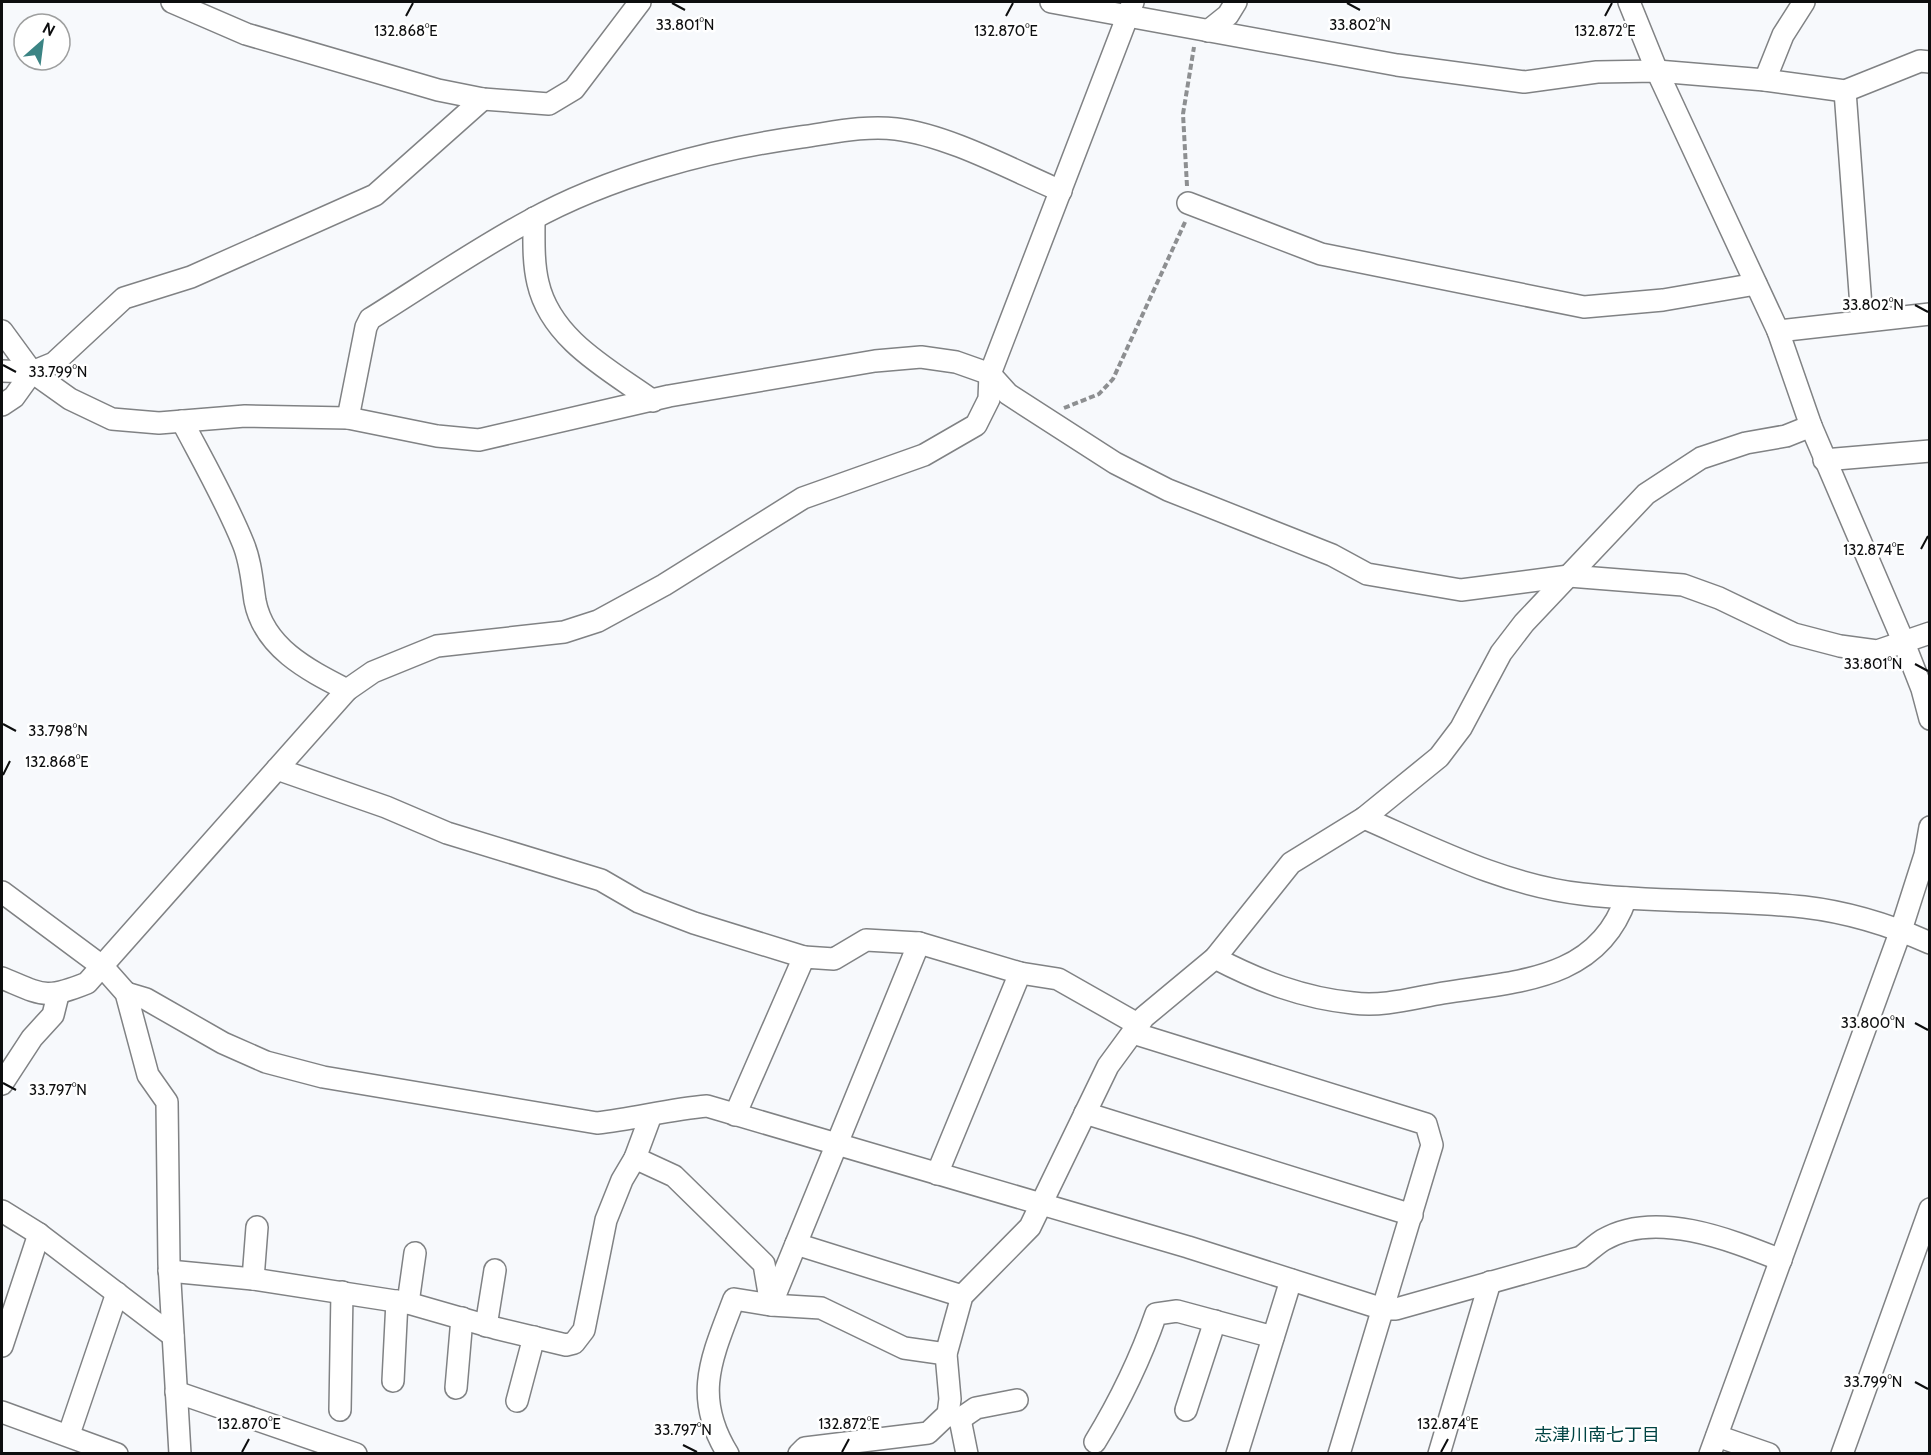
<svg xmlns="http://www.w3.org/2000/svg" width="1931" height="1455" font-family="Cabin,'Noto Sans JP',sans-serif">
<rect width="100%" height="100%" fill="#f7f9fc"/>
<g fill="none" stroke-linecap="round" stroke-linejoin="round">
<defs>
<g id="minor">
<path d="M 172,2 L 246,34 L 438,90 L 483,99 L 549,104 L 574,89 L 640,2"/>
<path d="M 1051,2 L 1397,65 L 1524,82 L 1597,72 L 1657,71 L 1765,80 L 1845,91 L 1920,61 L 1930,62"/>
<path d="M 1629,2 L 1657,71 L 1778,331 L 1811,426 L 1904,643 L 1922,689 L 1930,719"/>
<path d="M 1208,31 L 1228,15 L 1236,2"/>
<path d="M 1765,80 L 1783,35 L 1804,2"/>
<path d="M 1845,91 L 1862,320"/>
<path d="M 1188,203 L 1321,254 L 1584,307 L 1663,300 L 1756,284"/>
<path d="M 534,218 C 534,240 533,262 538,283 C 551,340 610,370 653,401"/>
<path d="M 2,331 L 32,372 L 70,399 L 112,419 L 159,423 L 245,416 L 348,418 L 437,436 L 479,440 L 669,396 L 875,361 L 921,357 L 956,362 L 990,374 L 1008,394 L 1115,463 L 1168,490 L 1332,555 L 1367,574 L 1461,590 L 1569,576 L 1683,585 L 1719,598 L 1794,634 L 1840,646 L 1877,651 L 1930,633"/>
<path d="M 1778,331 L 1930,314"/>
<path d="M 2,371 L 32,372 L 54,363 L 124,298 L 191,277 L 375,195 L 483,99"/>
<path d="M 2,405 L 14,397 L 32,372"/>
<path d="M 348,418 L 366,327 L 370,319 C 423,286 475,250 529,221 C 610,176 710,150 801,137 C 831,133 865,125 896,129 C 948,135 1012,170 1061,191"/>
<path d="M 182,421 C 203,461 226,501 243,543 C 251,562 252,582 255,601 C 264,648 308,670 347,690"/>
<path d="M 1824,460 L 1930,451"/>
<path d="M 277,769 L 386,807 L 447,833 L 601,880 L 639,902 L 694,923 L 804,957"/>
<path d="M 1364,818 C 1435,849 1504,885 1582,894 C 1655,903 1730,899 1804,907 C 1847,912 1890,925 1930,943"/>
<path d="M 2,892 L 103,967 L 126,993 L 148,1075 L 167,1102 L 169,1264 L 180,1454"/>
<path d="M 1215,958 C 1259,981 1303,998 1353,1003 C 1384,1007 1413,998 1443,993 C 1516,981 1598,981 1626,898"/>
<path d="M 2,978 C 43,995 45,1000 87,983 L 347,690 L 373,672 L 437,646 L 564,632 L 598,621 L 664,585 L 803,498 L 924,455 L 976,425 L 989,399 L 990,374 L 1133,2"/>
<path d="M 126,993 L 146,999 L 223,1043 L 266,1062 L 323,1077 L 597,1123 C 634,1119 670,1109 707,1106 L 1188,1247 L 1383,1309 L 1396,1309 L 1581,1257 C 1588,1252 1595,1245 1603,1240 C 1655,1209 1731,1240 1781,1260"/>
<path d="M 1133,1033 L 1426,1124 L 1432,1145 L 1339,1454"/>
<path d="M 2,1084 L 32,1038 L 53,1015 L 58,995"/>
<path d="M 1085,1113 L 1412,1215"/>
<path d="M 735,1115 L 804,957 L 834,959 L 866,940 L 919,943 L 1020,973 L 1058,979 L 1139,1025"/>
<path d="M 635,1158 L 674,1176 L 764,1264 L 771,1305 L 821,1308 L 904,1348 L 946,1354"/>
<path d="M 937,1174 L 1020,973"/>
<path d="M 2,1211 L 39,1234 L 173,1336"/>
<path d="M 796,1244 L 962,1296"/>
<path d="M 169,1271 L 253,1279 L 408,1303 L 495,1328 L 566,1345 L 574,1343 L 584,1330 L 606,1220 L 622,1180 L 635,1158 L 651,1115"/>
<path d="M 253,1279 L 257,1227"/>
<path d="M 408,1303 L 415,1253"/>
<path d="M 486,1326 L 495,1270"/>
<path d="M 2,1346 L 39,1234"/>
<path d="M 393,1381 L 397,1301"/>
<path d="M 456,1388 L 462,1318"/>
<path d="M 176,1392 L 356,1454"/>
<path d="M 517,1401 L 534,1337"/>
<path d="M 340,1410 L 342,1292"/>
<path d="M 1186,1410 L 1215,1321"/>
<path d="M 2,1412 L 117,1454"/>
<path d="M 948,1414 L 960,1419 L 967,1454"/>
<path d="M 960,1419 L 976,1408 L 1017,1400"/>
<path d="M 69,1434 L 117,1293"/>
<path d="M 1717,1436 L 1769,1454"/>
<path d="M 1095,1442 C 1120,1401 1140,1360 1156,1314 L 1177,1311 L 1273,1337"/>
<path d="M 728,1454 C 692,1396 712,1357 734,1299 L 771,1305 L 919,943"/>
<path d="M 799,1454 L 805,1448 L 928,1433 L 948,1414 L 950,1399 L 946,1354 L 962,1296 L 1030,1227 L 1108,1066 L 1144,1017 L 1215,958 L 1291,863 L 1364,818 L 1439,757 L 1461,728 L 1501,653 L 1524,623 L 1646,494 L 1701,458 L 1746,443 L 1786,436 L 1811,426"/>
<path d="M 1237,1454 L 1291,1280"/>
<path d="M 1439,1454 L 1490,1282"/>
<path d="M 1710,1454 L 1901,930 L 1925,855 L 1930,827"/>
<path d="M 1842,1454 L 1930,1209"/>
</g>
</defs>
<use href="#minor" stroke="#808284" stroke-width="24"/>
<g stroke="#8d8f91" stroke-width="4" stroke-dasharray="6 3" stroke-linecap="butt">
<path d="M 1187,186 L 1183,114 L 1194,47"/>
<path d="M 1064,408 L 1099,394 L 1113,379 L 1186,220"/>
</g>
<use href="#minor" stroke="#fff" stroke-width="21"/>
</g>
<path fill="none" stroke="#0d0e0f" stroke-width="2" d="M 672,3 L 685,10M 1347,3 L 1360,10M 406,16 L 413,3M 1006,16 L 1013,3M 1605,16 L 1612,3M 1915,305 L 1928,312M 3,365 L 16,372M 1921,549 L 1928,536M 1915,664 L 1928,671M 3,724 L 16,731M 3,775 L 10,761M 1915,1023 L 1928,1030M 3,1083 L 16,1090M 1915,1382 L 1928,1389M 683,1445 L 697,1452M 242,1452 L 249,1439M 842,1452 L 849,1439M 1441,1452 L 1448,1439"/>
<g text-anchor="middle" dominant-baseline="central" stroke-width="5" stroke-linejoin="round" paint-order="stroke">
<g font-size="18" fill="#004343" stroke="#fff">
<text x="1597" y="1435">志津川南七丁目</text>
</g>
</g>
<g font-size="15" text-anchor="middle" fill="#0d0e0f" stroke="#fff" stroke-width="5" stroke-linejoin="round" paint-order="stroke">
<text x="685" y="30">33.801°N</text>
<text x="1360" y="30">33.802°N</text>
<text x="406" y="36">132.868°E</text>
<text x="1006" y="36">132.870°E</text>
<text x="1605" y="36">132.872°E</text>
<text x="1873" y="310">33.802°N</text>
<text x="58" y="377">33.799°N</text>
<text x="1874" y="555">132.874°E</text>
<text x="1873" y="669">33.801°N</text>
<text x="58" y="736">33.798°N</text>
<text x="57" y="767">132.868°E</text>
<text x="1873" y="1028">33.800°N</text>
<text x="58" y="1095">33.797°N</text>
<text x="1873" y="1387">33.799°N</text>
<text x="249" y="1429">132.870°E</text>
<text x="849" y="1429">132.872°E</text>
<text x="1448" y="1429">132.874°E</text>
<text x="683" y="1435">33.797°N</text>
</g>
<rect width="1931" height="1455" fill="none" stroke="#0d0e0f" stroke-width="6"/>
<g transform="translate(42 42) rotate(28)"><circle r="28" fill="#ffffff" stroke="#9e9f9f" stroke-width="1.5"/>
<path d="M0-4.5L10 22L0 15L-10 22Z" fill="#3b8484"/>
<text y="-9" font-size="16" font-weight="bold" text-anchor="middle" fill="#0d0e0f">N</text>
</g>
</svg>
